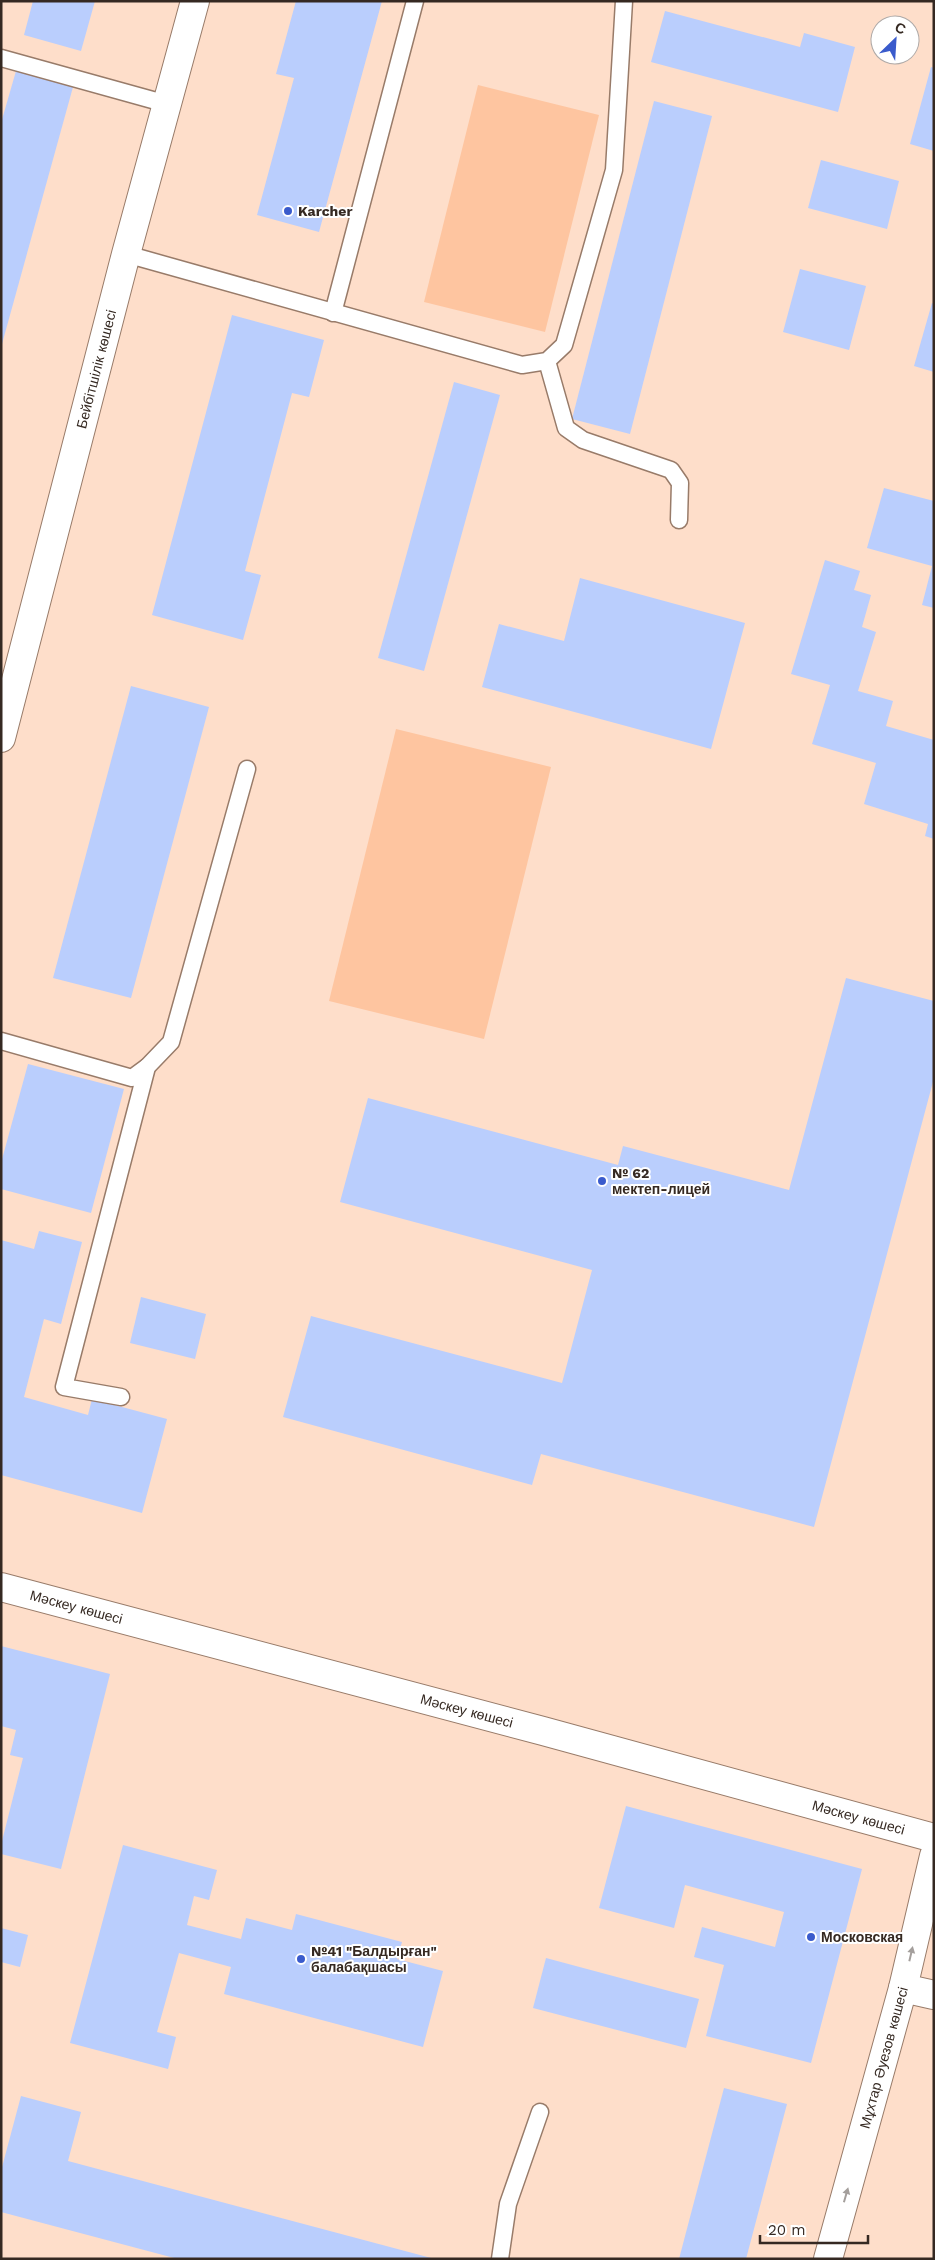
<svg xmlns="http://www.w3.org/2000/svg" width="935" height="2260" font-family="'Work Sans',sans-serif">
<rect width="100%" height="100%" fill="#fedeca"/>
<g fill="#fec5a0">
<path d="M 478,85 L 599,115 L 545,332 L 424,302 Z"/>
<path d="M 396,729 L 551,767 L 484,1039 L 329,1001 Z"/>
</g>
<g fill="#bacefd">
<path d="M 33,1 L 95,1 L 81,51 L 24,35 Z"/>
<path d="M 296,1 L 382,1 L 319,232 L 257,215 L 294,78 L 276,74 Z"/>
<path d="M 665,11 L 800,47 L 804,33 L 855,47 L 838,112 L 651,62 Z"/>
<path d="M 931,67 L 934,68 L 934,151 L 910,144 Z"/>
<path d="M 16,71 L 73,87 L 2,344 L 1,123 Z"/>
<path d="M 654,101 L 712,116 L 630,434 L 572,419 Z"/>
<path d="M 821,160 L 899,181 L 887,229 L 808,208 Z"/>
<path d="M 800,269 L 866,286 L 849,350 L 783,332 Z"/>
<path d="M 932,303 L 934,304 L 934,372 L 914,366 Z"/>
<path d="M 232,315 L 324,340 L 309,397 L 292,393 L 245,571 L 261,575 L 243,640 L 152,615 Z"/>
<path d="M 454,382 L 500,395 L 424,671 L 378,658 Z"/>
<path d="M 884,488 L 934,501 L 934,608 L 922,605 L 932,566 L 867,548 Z"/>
<path d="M 825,560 L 860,571 L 854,590 L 871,595 L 862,627 L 876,632 L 858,691 L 893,701 L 886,726 L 934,740 L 934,839 L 925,836 L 928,824 L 864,804 L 876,763 L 812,744 L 830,685 L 791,674 Z"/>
<path d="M 580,578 L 745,623 L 711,749 L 482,687 L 499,624 L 564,641 Z"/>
<path d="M 131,686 L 209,707 L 131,998 L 53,978 Z"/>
<path d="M 846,978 L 934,1001 L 934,1078 L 814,1527 L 541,1454 L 532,1485 L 283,1417 L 311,1316 L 562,1383 L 592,1270 L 340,1202 L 368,1098 L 618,1165 L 623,1146 L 789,1190 Z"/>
<path d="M 28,1064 L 124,1089 L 91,1213 L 1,1189 L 1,1163 Z"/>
<path d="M 39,1231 L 82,1242 L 61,1324 L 44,1319 L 24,1397 L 88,1415 L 92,1399 L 167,1419 L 142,1513 L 1,1475 L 1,1240 L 34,1249 Z"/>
<path d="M 141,1297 L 206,1314 L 195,1359 L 130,1343 Z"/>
<path d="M 1,1646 L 110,1674 L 61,1869 L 1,1854 L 1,1845 L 23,1758 L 10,1755 L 16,1730 L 1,1726 Z"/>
<path d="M 626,1806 L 862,1869 L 811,2063 L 706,2036 L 724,1965 L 694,1957 L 702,1927 L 775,1947 L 784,1912 L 685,1885 L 674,1928 L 599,1908 Z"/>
<path d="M 123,1845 L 217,1870 L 209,1900 L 194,1896 L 187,1925 L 241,1939 L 246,1918 L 292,1930 L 296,1914 L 402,1942 L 397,1959 L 443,1971 L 423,2047 L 224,1994 L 231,1967 L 179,1953 L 157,2032 L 176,2037 L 168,2069 L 70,2043 Z"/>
<path d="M 1,1928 L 28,1935 L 20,1967 L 1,1962 Z"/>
<path d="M 546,1958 L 699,1999 L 686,2048 L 533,2008 Z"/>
<path d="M 724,2088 L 787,2104 L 746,2259 L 679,2259 Z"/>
<path d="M 21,2096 L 81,2112 L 68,2161 L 435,2259 L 178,2259 L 1,2212 L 1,2171 Z"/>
</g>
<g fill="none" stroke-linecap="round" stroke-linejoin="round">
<defs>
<g id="service">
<path d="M 1,58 L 167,104"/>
<path d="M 126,254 L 522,365 L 547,361 L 564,345 L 614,170 L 624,1"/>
<path d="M 333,313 L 415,1"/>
<path d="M 547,361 L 566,428 L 583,440 L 671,470 L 680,483 L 679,520"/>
<path d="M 1,1041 L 132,1078 L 147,1067"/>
<path d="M 121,1397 L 64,1387 L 147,1067 L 171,1042 L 247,769"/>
<path d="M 500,2259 L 508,2204 L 540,2112"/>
</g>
<path id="minor" d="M 903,1988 L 934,1995"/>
<g id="tertiary">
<path id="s1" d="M 1,1587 L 543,1731 L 934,1838"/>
<path id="s2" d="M 828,2259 L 903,1988 L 934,1856"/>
</g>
<g id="secondary">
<path id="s3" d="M 1,738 L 126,254 L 195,1"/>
</g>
</defs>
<use href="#service" stroke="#987b69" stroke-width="19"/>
<use href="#minor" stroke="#987b69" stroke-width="30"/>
<use href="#tertiary" stroke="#987b69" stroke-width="30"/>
<use href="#secondary" stroke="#987b69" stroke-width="30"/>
<use href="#service" stroke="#fff" stroke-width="16"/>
<use href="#minor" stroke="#fff" stroke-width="28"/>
<use href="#tertiary" stroke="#fff" stroke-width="28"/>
<use href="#secondary" stroke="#fff" stroke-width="28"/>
</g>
<defs><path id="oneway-solid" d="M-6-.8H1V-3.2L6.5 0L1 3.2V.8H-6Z" transform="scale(1.25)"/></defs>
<g fill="#a49f9c">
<use href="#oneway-solid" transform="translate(911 1954) rotate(-77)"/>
<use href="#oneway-solid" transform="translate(846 2195) rotate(-74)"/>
</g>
<g fill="#3a5bcc" stroke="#fff" stroke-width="2">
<circle cx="288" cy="211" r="5"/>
<circle cx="602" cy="1181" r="5"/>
<circle cx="811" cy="1937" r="5"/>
<circle cx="301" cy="1959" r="5"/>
</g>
<g text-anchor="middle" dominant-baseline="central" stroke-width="4" stroke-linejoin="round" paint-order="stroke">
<g font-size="14" font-weight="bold" fill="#352922" stroke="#fff" text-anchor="start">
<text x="298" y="211">Karcher</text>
<text x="612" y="1173">№ 62<tspan x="612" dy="16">мектеп-лицей</tspan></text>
<text x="821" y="1937">Московская</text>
<text x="311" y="1951">№41 "Балдырған"<tspan x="311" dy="16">балабақшасы</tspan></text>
</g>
<g font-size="14" fill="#352922" stroke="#fff">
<text stroke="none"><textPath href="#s3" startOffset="381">Бейбітшілік көшесі</textPath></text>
<text stroke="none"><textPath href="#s1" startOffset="78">Мәскеу көшесі</textPath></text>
<text stroke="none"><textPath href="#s1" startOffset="482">Мәскеу көшесі</textPath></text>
<text stroke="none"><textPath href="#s1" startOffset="888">Мәскеу көшесі</textPath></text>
<text stroke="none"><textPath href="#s2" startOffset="209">Мұхтар Әуезов көшесі</textPath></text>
</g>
</g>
<rect width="935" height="2260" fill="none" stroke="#352922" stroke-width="5"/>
<g transform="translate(895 40) rotate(25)"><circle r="24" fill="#ffffff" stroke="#aea9a7"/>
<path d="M0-4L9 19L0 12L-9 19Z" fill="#3a5bcc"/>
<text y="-8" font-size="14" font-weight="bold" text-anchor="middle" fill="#352922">С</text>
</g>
<path d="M760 2235v8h108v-8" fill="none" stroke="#352922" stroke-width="2.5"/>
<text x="768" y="2235" font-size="15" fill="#352922" stroke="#ffffff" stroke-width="4" paint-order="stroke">20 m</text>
</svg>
